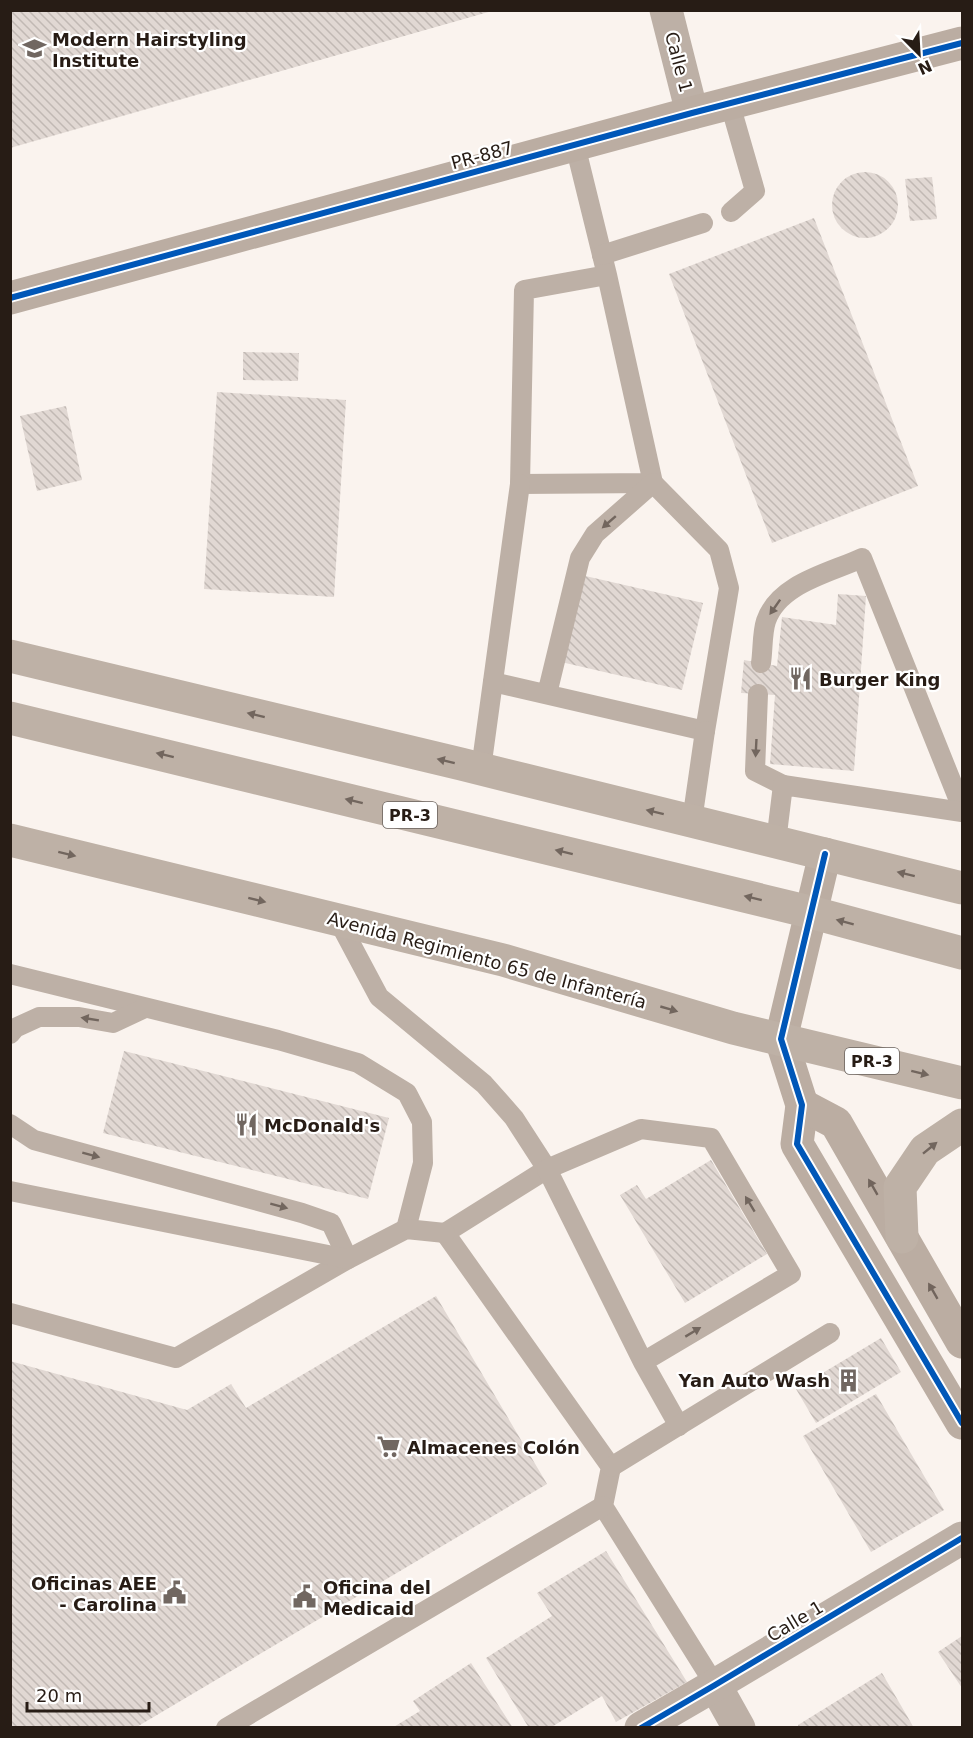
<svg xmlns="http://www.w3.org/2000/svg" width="973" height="1738" font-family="'DejaVu Sans',sans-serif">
<defs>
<pattern id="building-back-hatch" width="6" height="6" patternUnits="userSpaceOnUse" patternTransform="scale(1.5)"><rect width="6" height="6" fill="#e1d8d3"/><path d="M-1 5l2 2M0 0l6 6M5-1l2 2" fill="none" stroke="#c1b9b4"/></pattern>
</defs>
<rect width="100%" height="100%" fill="#faf3ee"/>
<g fill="url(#building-back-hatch)">
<path d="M 10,10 L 492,10 L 492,11 L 10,148 Z"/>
<circle cx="865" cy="205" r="33"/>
<path d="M 932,177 L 937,219 L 910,221 L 905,179 Z"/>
<path d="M 814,218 L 918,486 L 772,543 L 669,274 Z"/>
<path d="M 243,352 L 299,353 L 298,381 L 243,380 Z"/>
<path d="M 217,392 L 346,400 L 334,597 L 204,589 Z"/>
<path d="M 66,406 L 82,480 L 37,491 L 20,416 Z"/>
<path d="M 581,575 L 703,603 L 682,690 L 561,662 Z"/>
<path d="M 838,594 L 866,596 L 854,771 L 770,764 L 775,695 L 741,693 L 744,660 L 777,666 L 782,617 L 836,625 Z"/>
<path d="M 124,1051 L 389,1118 L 368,1199 L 103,1133 Z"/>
<path d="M 711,1160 L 767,1254 L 685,1303 L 620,1195 L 637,1185 L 646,1199 Z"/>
<path d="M 436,1296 L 547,1484 L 135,1728 L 10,1728 L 10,1361 L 187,1410 L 231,1384 L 246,1408 Z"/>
<path d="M 881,1338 L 901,1372 L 816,1423 L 796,1389 Z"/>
<path d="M 876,1394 L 944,1510 L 871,1552 L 803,1436 Z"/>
<path d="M 606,1551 L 687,1682 L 616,1722 L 602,1696 L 550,1728 L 529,1728 L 486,1658 L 552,1616 L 537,1593 Z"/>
<path d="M 962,1636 L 962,1688 L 938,1652 Z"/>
<path d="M 471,1663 L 513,1728 L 392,1728 L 420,1711 L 413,1701 Z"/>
<path d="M 882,1673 L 914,1728 L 799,1728 L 798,1725 Z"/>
</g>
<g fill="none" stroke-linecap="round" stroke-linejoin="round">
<g stroke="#bdb0a6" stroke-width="20">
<path d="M 730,104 L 755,191 L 731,212"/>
<path d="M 575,145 L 607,275 L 524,290 L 520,484 L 653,483 L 607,275"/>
<path d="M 602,255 L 703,223"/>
<path d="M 761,663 C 763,650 762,633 766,621 C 779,583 830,573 862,558 L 962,808"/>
<path d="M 493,682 L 705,731 L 729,588 L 719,550 L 653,483 L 595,534 L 580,558 L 547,694"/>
<path d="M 758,694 L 755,771 L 783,785"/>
<path d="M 481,769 L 520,484"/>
<path d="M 692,821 L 705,731"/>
<path d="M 776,842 L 783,785 L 962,812"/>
<path d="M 338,920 L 379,997 L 484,1084 L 514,1118 L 547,1169 L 445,1233 L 611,1467 L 603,1506 L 715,1685"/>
<path d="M 10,974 L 278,1040 L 358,1063 L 407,1093 L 422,1122 L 423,1163 L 406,1229"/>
<path d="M 10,1034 L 15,1028 L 39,1017 L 79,1017 L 113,1023 L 145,1008"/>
<path d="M 10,1124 L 34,1140 L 302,1213 L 331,1223 L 348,1259 L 176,1358 L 10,1313"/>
<path d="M 10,1191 L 348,1259 L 406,1229 L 445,1233"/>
<path d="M 643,1362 L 791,1274 L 711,1138 L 641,1129 L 547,1169 L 643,1362 L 679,1426"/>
<path d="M 611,1467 L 830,1333"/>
<path d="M 226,1728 L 603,1506"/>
</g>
<g stroke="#bdb0a6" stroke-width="33">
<path d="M 666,10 L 692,113"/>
<path d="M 715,1685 L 739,1728"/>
<path d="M 641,1728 L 715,1685 L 962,1538"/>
</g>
<g stroke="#bbada2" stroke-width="33">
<path d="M 10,298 L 692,113 L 962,43"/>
<path d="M 825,854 L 781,1039 L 802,1105 L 797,1144 L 962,1423"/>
<path d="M 802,1105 L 836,1123 L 962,1342"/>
</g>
<g stroke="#beb1a6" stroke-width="33">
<path d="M 10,656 L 461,764 L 962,888"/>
<path d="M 10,718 L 810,912 L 962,953"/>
<path d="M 10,840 L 503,960 L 733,1028 L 962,1083"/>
<path d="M 902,1237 L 900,1187 L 925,1150 L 962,1125"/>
</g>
<defs>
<g id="cycleway">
<path d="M 10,298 L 692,113 L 962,43"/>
<path d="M 825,854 L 781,1039 L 802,1105 L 797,1144 L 962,1423"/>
<path d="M 641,1728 L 715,1685 L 962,1538"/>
</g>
</defs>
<use href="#cycleway" stroke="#fff" stroke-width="10"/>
<use href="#cycleway" stroke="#0057b8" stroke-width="6"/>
</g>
<defs><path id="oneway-solid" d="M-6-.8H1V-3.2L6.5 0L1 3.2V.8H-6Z" transform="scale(1.5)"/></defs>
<g fill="#72665e">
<use href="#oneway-solid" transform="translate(609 522) rotate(139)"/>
<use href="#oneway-solid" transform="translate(775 607) rotate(125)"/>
<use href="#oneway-solid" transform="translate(256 715) rotate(-166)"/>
<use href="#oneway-solid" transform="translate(756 748) rotate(93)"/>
<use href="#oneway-solid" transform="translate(165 755) rotate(-166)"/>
<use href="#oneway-solid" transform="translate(446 761) rotate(-166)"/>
<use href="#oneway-solid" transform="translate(354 801) rotate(-166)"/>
<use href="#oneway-solid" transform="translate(655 812) rotate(-166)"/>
<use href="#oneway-solid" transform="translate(564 852) rotate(-166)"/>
<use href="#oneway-solid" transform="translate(67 854) rotate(14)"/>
<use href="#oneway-solid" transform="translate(906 874) rotate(-166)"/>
<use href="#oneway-solid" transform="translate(753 898) rotate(-166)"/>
<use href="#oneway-solid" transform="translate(257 900) rotate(14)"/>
<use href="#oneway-solid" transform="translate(845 922) rotate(-165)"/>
<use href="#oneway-solid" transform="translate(669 1009) rotate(16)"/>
<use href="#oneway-solid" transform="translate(90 1019) rotate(-171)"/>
<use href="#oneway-solid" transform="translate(920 1073) rotate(14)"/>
<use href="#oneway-solid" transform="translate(930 1148) rotate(-39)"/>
<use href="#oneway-solid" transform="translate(91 1155) rotate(15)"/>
<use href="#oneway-solid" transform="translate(750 1204) rotate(-121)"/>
<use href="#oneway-solid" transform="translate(279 1206) rotate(15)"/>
<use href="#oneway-solid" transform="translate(693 1332) rotate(-31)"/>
</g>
<g fill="#71645c">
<use href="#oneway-solid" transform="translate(873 1187) rotate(-120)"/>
<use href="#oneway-solid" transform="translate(933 1291) rotate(-120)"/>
</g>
<defs>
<symbol id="university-bare" viewBox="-9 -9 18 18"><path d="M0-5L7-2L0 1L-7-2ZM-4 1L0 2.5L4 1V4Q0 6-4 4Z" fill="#716761" stroke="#fff" stroke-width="2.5" paint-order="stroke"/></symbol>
<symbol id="restaurant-bare" viewBox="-9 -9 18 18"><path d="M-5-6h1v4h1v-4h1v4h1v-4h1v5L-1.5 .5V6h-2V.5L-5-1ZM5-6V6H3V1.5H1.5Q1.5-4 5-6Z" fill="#716761" stroke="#fff" stroke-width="2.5" paint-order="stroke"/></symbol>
<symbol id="building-bare" viewBox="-9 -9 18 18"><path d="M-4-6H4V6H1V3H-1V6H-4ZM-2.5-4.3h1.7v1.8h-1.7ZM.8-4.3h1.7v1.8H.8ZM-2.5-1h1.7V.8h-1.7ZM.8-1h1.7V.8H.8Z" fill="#716761" stroke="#fff" stroke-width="2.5" paint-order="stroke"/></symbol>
<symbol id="supermarket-bare" viewBox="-9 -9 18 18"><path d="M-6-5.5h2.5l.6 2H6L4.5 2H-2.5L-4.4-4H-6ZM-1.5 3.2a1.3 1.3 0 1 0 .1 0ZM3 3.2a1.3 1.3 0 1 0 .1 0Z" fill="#716761" stroke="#fff" stroke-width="2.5" paint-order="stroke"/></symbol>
<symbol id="civic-bare" viewBox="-9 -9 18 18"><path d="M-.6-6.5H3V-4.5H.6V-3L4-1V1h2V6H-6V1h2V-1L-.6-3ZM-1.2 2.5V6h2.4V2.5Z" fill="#716761" stroke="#fff" stroke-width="2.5" paint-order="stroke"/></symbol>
</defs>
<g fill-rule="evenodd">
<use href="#university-bare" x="18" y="32" width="33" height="33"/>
<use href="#restaurant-bare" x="784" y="662" width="33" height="33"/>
<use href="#restaurant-bare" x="230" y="1108" width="33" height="33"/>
<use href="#building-bare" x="832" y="1364" width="33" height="33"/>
<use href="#supermarket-bare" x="372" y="1430" width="33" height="33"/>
<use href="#civic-bare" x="158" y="1576" width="33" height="33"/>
<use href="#civic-bare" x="288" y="1580" width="33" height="33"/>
</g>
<g text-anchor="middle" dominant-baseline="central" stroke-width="4.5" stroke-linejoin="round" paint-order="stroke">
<g fill="#fff" stroke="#68605b" stroke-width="1.5">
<rect x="383" y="802" width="54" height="26" rx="4.5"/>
<rect x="845" y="1048" width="54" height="26" rx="4.5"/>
</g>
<g font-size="16" font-weight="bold" fill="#271c15">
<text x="410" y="815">PR-3</text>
<text x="872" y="1061">PR-3</text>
</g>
<g font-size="18" font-weight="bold" fill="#271c15" stroke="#fff" text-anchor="start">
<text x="52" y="39">Modern Hairstyling<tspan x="52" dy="21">Institute</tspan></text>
<text x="819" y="679">Burger King</text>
<text x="264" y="1125">McDonald's</text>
<text x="830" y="1380" text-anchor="end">Yan Auto Wash</text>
<text x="407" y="1447">Almacenes Colón</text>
<text x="157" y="1583" text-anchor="end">Oficinas AEE<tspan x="157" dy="21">- Carolina</tspan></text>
<text x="323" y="1587">Oficina del<tspan x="323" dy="21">Medicaid</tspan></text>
</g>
<g font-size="18" fill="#271c15" stroke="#fff">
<text transform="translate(679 62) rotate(75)">Calle 1</text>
<text transform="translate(482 155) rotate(-15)">PR-887</text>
<text transform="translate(487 960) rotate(15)">Avenida Regimiento 65 de Infantería</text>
<text transform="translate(795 1621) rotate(-31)">Calle 1</text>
</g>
</g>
<rect width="973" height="1738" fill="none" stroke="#271c15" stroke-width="24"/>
<g transform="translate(919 54) rotate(156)" stroke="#ffffff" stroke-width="4.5" paint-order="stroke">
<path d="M0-4.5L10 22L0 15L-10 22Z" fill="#271c15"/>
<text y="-9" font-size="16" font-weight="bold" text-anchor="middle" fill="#271c15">N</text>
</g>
<path d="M27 1702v9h122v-9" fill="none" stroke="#271c15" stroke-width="3"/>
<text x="36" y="1702" font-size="18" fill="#271c15" stroke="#ffffff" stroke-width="4.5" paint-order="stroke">20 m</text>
</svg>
